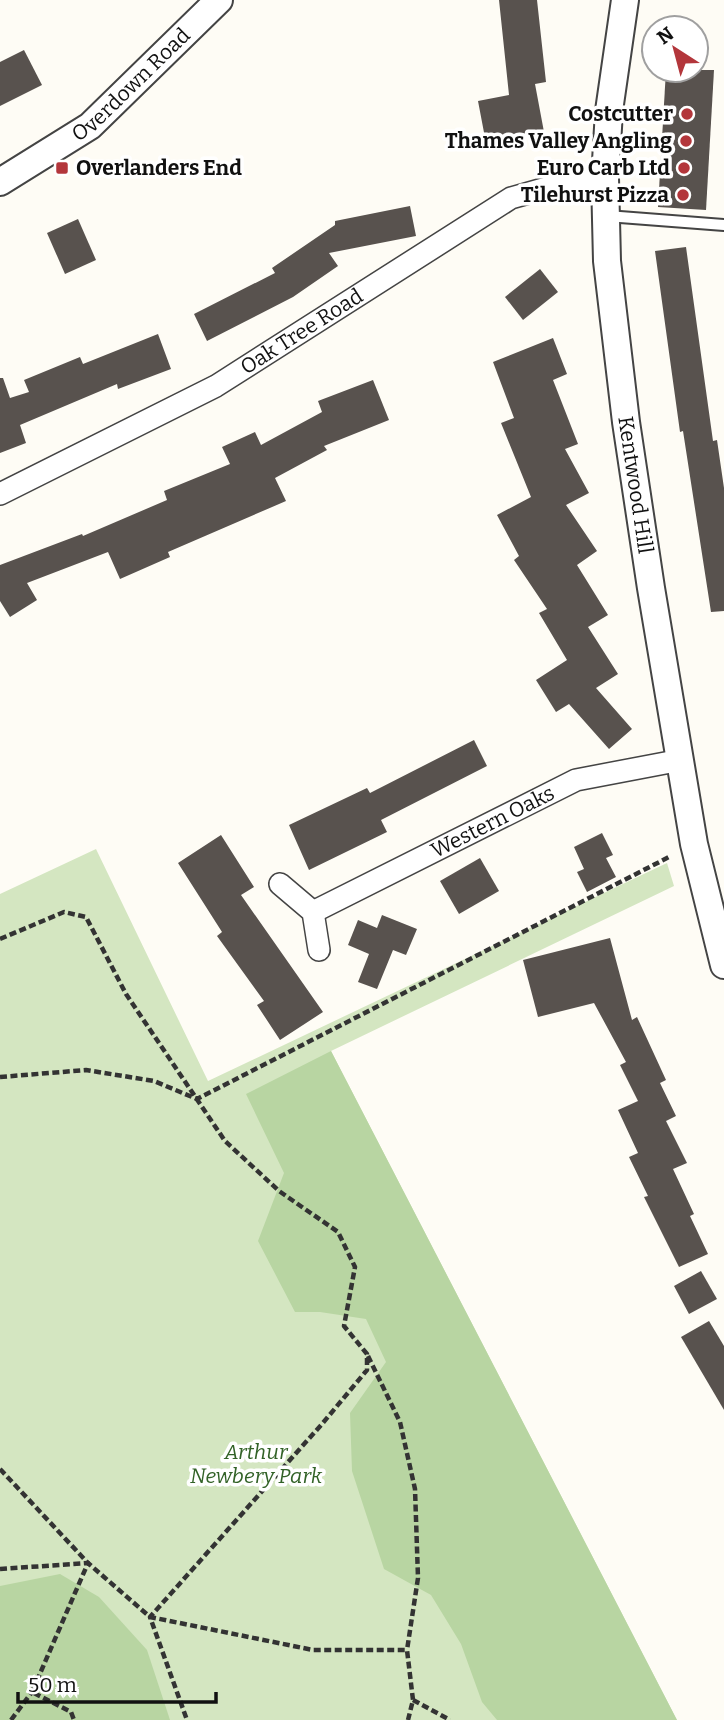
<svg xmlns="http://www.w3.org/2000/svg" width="724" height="1720" font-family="Bitter,serif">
<rect width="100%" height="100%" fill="#fefcf5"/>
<path fill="#d4e6c1" d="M 96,849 L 208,1081 L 667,863 L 674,886 L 331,1051 L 677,1720 L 0,1720 L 0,894 Z"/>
<g fill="#b8d5a2">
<path d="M 331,1051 L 677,1720 L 497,1720 L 482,1702 L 461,1644 L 431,1595 L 384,1569 L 352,1471 L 350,1413 L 386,1362 L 366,1319 L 320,1312 L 295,1312 L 258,1241 L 284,1173 L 246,1094 Z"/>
<path d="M 60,1574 L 99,1597 L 147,1650 L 170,1720 L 0,1720 L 0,1586 Z"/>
</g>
<g fill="#58524e">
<path d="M 499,0 L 537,0 L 546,82 L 535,84 L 544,132 L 486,143 L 478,101 L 509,95 Z"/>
<path d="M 24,50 L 42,85 L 0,106 L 0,62 Z"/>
<path d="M 666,70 L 714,70 L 706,210 L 658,207 Z"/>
<path d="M 410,206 L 416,236 L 329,253 L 338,266 L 293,297 L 207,341 L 194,314 L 275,273 L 272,268 L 335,225 L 335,221 Z"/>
<path d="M 78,219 L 96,260 L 65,274 L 47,233 Z"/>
<path d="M 686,247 L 713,441 L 717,440 L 724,488 L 724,611 L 711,612 L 683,431 L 680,432 L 655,251 Z"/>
<path d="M 540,269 L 558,292 L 523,320 L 505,297 Z"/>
<path d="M 158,334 L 171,369 L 118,389 L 117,384 L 20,425 L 26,443 L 0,453 L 0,378 L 3,378 L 10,398 L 29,392 L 24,380 L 80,357 L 83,364 Z"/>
<path d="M 553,338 L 567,374 L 553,380 L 578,444 L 565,449 L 589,493 L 566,505 L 597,551 L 577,565 L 608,615 L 588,627 L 618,674 L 596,688 L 632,729 L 609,749 L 569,704 L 556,712 L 536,680 L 567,660 L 539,613 L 547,609 L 514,560 L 519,556 L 497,515 L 531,497 L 501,423 L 514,418 L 493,362 Z"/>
<path d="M 373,380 L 389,420 L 324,446 L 327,450 L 275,478 L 286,501 L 168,552 L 170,557 L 120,579 L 108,552 L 27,583 L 37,600 L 10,617 L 0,601 L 0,565 L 82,534 L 83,536 L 167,500 L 164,491 L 230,464 L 222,447 L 255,432 L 261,445 L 322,412 L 318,401 Z"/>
<path d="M 474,740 L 487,766 L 381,820 L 387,832 L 309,870 L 289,825 L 367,788 L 370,793 Z"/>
<path d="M 602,833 L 613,855 L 606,858 L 616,877 L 587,892 L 577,872 L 584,869 L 574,847 Z"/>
<path d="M 221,835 L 254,887 L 241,895 L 323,1012 L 280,1040 L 257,1005 L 264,1001 L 217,936 L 222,932 L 178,863 Z"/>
<path d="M 480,858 L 499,891 L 459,914 L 440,881 Z"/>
<path d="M 382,915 L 417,929 L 406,955 L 393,950 L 377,989 L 358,982 L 369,954 L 348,945 L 358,920 L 377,928 Z"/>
<path d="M 610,938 L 632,1020 L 637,1017 L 666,1080 L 660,1083 L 676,1116 L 666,1121 L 687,1163 L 673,1169 L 694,1214 L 690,1216 L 708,1254 L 679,1267 L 644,1197 L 648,1196 L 629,1157 L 638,1153 L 618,1110 L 638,1101 L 620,1065 L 626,1062 L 594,1003 L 538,1017 L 523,960 Z"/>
<path d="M 701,1271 L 717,1299 L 689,1314 L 674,1286 Z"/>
<path d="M 709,1321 L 724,1346 L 724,1410 L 681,1337 Z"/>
</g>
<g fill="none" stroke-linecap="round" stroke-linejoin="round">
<defs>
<path id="service" d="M 607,216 L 724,225"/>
<g id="minor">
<path id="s1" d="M 0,494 L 216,386 L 511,198 L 557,185 L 605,178"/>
<path d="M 280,884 L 313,912 L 319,950"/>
<path id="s2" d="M 313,912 L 576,780 L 681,760"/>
</g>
<g id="tertiary">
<path id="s3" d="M 625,0 L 609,111 L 605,178 L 607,261 L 626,422 L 651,588 L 694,844 L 724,965"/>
<path id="s4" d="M 0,182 L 90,126 L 219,0"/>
</g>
</defs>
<use href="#service" stroke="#444" stroke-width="14"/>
<use href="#minor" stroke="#444" stroke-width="24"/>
<use href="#tertiary" stroke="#444" stroke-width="30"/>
<g stroke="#333" stroke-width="4.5" stroke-dasharray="7 3.5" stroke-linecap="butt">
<path d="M 0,939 L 64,912 L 86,917 L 126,994 L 225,1141 L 279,1191 L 338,1232 L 355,1267 L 344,1326 L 367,1354 L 367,1370 L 322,1424 L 150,1617 L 187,1720"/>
<path d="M 0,1077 L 86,1070 L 154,1081 L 197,1099 L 671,856"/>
<path d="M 368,1356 L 400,1422 L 415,1489 L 418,1578 L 407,1650"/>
<path d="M 0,1469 L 88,1563 L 150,1617 L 313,1650 L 407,1650 L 413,1700 L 408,1720"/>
<path d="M 0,1569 L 88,1563 L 32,1692 L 71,1712 L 74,1720"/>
<path d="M 413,1700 L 450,1720"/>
<path d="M 11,1720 L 32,1692"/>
</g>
<use href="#service" stroke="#fff" stroke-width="10"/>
<use href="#minor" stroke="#fff" stroke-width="21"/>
<use href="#tertiary" stroke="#fff" stroke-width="26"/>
</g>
<g fill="#b3363b" stroke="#fff" stroke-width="2.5">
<circle cx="687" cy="114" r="7"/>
<circle cx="686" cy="141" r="7"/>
<rect x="55" y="161" width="14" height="14" rx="3.5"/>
<circle cx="684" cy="168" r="7"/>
<circle cx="683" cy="195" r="7"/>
</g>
<g text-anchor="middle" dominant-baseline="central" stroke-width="7" stroke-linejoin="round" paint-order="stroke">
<g font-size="21" fill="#111" stroke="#fff">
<text stroke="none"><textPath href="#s4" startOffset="164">Overdown Road</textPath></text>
<text stroke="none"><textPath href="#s1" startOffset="343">Oak Tree Road</textPath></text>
<text stroke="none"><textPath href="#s3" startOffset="488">Kentwood Hill</textPath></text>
<text stroke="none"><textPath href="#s2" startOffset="201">Western Oaks</textPath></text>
</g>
<g font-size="21" font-weight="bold" fill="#111" stroke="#fff" text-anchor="end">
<text x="673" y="114">Costcutter</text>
<text x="672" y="141">Thames Valley Angling</text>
<text x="76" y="168" text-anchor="start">Overlanders End</text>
<text x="670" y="168">Euro Carb Ltd</text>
<text x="669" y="195">Tilehurst Pizza</text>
</g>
<g font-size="21" font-style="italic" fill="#326227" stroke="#fff">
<text x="256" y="1452">Arthur<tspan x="256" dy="24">Newbery Park</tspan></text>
</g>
</g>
<g transform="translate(675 49) rotate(324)"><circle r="33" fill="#ffffff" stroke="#a0a0a0" stroke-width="2"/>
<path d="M0-5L12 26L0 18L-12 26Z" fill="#b3363b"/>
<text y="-10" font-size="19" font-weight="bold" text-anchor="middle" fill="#111111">N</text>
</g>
<path d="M18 1692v10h198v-10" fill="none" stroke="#111111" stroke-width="3.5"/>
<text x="28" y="1692" font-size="21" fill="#111111" stroke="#ffffff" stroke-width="5" paint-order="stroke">50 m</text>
</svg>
